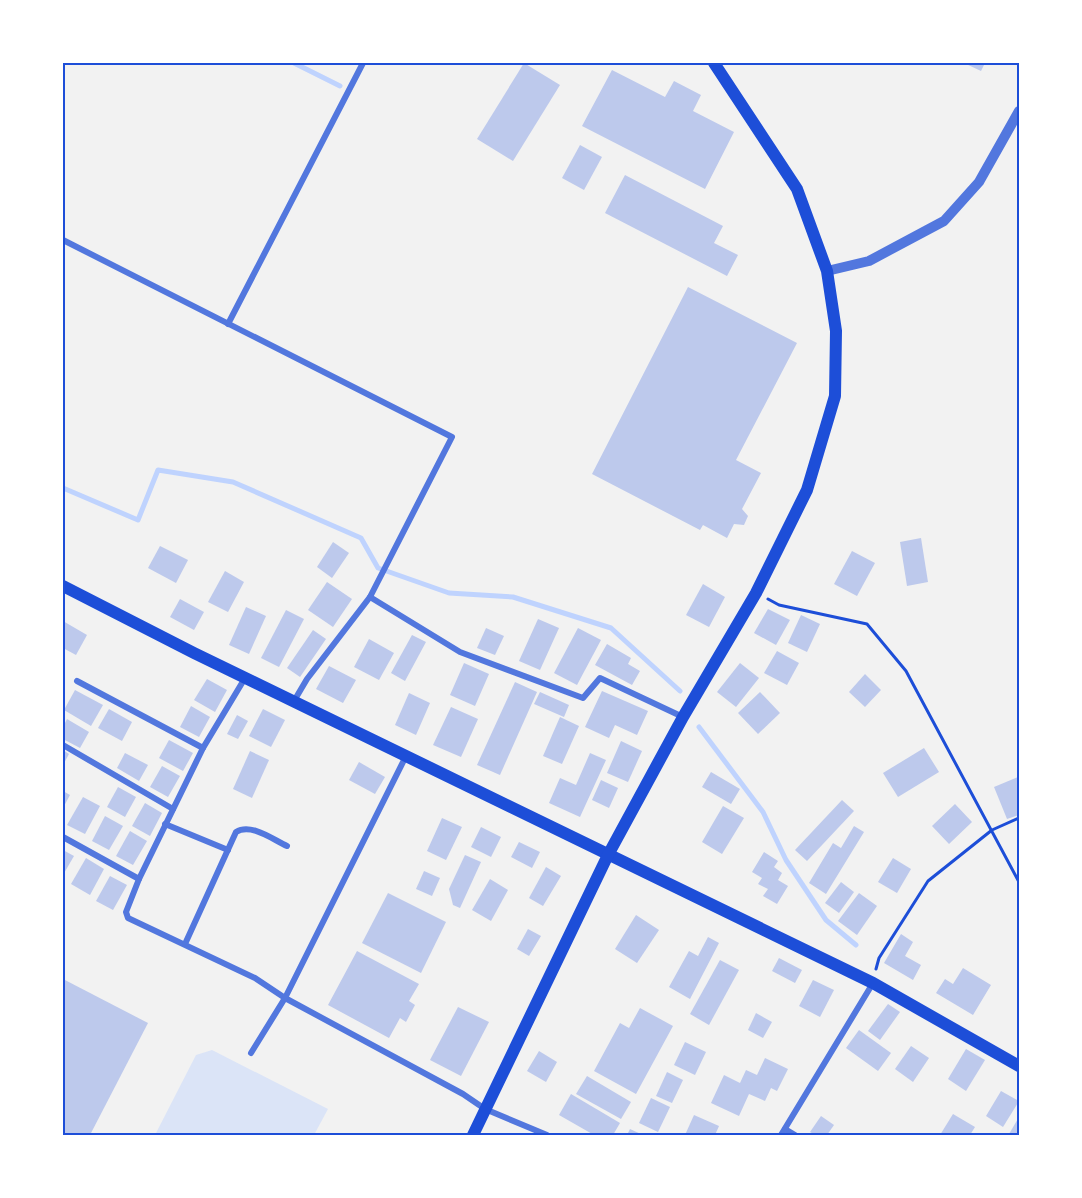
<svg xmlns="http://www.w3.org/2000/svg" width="1082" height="1198" font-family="'Crimson Pro',serif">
<rect width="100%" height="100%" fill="#f2f2f2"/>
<path fill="#dbe4f7" d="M 212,1050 L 328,1109 L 314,1135 L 155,1135 L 196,1055 Z"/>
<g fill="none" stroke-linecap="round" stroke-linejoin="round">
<g stroke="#bfd3fe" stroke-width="5">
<path d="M 294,63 L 340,86"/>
<path d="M 63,488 L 138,520 L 158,470 L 233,482 L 361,538 L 378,568 L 449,593 L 513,597 L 611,628 L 680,691"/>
<path d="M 699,727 L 763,812 L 786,860 L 826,920 L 856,945"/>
</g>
</g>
<g fill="#bdc9ec">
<path d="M 524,63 L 560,85 L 513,161 L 477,139 Z"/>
<path d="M 964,63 L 985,63 L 981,71 Z"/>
<path d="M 612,70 L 665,97 L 674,81 L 701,95 L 693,111 L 734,132 L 705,189 L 582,126 Z"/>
<path d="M 580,145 L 602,157 L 584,190 L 562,178 Z"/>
<path d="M 625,175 L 723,226 L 714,243 L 738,255 L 727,276 L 605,213 Z"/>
<path d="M 688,287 L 797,343 L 736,460 L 761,473 L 742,509 L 748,516 L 744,525 L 734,524 L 727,538 L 703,525 L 700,530 L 592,474 Z"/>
<path d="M 921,538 L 928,582 L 907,586 L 900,542 Z"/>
<path d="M 333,542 L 349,553 L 332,578 L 317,567 Z"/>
<path d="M 160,546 L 188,560 L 176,583 L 148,568 Z"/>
<path d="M 852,551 L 875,563 L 857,596 L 834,584 Z"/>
<path d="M 225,571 L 244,582 L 228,612 L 208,602 Z"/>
<path d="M 327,582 L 352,599 L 333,627 L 308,610 Z"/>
<path d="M 703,584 L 725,597 L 709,627 L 686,615 Z"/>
<path d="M 180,599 L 204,612 L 194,630 L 170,617 Z"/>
<path d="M 246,607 L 266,616 L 249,654 L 229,645 Z"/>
<path d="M 768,609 L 790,620 L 776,645 L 754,633 Z"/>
<path d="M 286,610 L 304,619 L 279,667 L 261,658 Z"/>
<path d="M 801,615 L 820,624 L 807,652 L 788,643 Z"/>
<path d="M 538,619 L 559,628 L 540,670 L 519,661 Z"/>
<path d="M 63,621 L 87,635 L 76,655 L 63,648 Z"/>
<path d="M 486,628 L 504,636 L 495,655 L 477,648 Z"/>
<path d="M 578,628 L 601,640 L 577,685 L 554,673 Z"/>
<path d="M 313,630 L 326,639 L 300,677 L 287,668 Z"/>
<path d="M 412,635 L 426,642 L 405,681 L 391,673 Z"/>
<path d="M 369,639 L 394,653 L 379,680 L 354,667 Z"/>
<path d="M 607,644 L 631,658 L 628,664 L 640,671 L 632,685 L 595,665 Z"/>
<path d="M 777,651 L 799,663 L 787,685 L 764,673 Z"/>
<path d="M 464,663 L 489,674 L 475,706 L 450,695 Z"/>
<path d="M 740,663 L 759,678 L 736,707 L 717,692 Z"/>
<path d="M 329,666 L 356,680 L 343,703 L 316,689 Z"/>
<path d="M 865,674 L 881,690 L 865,707 L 849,692 Z"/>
<path d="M 207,679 L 227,690 L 215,712 L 194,700 Z"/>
<path d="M 515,682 L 537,692 L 500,775 L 477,765 Z"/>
<path d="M 75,690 L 103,705 L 91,726 L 64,710 Z"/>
<path d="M 602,691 L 648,711 L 637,735 L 615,725 L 609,738 L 585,727 Z"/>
<path d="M 540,692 L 569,705 L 564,717 L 534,704 Z"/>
<path d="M 760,692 L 780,713 L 758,734 L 738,713 Z"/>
<path d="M 409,693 L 430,703 L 416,735 L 395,725 Z"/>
<path d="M 191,706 L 210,717 L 199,737 L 180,727 Z"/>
<path d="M 451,707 L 478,719 L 461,757 L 433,745 Z"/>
<path d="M 109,709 L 132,722 L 122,741 L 98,728 Z"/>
<path d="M 263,709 L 285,720 L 271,747 L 249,736 Z"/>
<path d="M 237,715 L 248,721 L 238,739 L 227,734 Z"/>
<path d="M 560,717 L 579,726 L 562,764 L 543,756 Z"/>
<path d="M 67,719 L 89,732 L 80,748 L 63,739 L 63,727 Z"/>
<path d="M 169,740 L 193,753 L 183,771 L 159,758 Z"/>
<path d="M 621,741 L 642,751 L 628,782 L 607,773 Z"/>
<path d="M 924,748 L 939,772 L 898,797 L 883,773 Z"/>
<path d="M 63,750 L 69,754 L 63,765 Z"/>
<path d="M 250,751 L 269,760 L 252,798 L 233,789 Z"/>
<path d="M 125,753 L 148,765 L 139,781 L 117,768 Z"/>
<path d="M 590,753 L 606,760 L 580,817 L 549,803 L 560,778 L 576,785 Z"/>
<path d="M 359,762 L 385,777 L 375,794 L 349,780 Z"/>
<path d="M 162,766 L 180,776 L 168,797 L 150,787 Z"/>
<path d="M 711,772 L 740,789 L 731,804 L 702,787 Z"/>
<path d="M 1018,777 L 1019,815 L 1007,819 L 994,787 Z"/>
<path d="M 601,780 L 618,788 L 609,808 L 592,800 Z"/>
<path d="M 118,787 L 136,797 L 125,817 L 107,807 Z"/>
<path d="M 63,791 L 70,795 L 63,808 Z"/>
<path d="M 83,797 L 100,806 L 85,834 L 67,825 Z"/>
<path d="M 842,800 L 854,811 L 807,861 L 795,850 Z"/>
<path d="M 145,803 L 162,813 L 150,836 L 132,826 Z"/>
<path d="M 955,804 L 972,822 L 949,844 L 932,826 Z"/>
<path d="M 723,806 L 744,818 L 722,854 L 702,842 Z"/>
<path d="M 105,816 L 123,826 L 109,850 L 92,841 Z"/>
<path d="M 442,818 L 462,827 L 446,860 L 427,851 Z"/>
<path d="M 854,826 L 864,832 L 826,894 L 809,883 L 833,843 L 841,848 Z"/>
<path d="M 481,827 L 501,837 L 491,857 L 471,847 Z"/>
<path d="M 130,831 L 147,841 L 133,865 L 116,856 Z"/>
<path d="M 519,842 L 540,852 L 532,868 L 511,857 Z"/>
<path d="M 63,850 L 74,856 L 63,875 Z"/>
<path d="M 764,852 L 778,861 L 774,867 L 782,873 L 778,880 L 788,886 L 777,904 L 763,896 L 768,889 L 758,884 L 762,878 L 752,872 Z"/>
<path d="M 465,855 L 481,862 L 460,908 L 453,905 L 449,889 Z"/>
<path d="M 86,858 L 104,869 L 90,895 L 71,884 Z"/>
<path d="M 893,858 L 911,869 L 897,893 L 878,882 Z"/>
<path d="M 546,867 L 561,876 L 543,906 L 529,898 Z"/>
<path d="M 424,871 L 440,878 L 432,896 L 416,889 Z"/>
<path d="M 110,876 L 127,885 L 113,910 L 96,901 Z"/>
<path d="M 490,879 L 508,890 L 491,921 L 472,910 Z"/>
<path d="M 841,882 L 854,892 L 839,913 L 825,903 Z"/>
<path d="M 388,893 L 446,922 L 421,973 L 362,943 Z"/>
<path d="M 859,893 L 877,906 L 857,935 L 838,921 Z"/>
<path d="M 636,915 L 659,930 L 637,963 L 615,949 Z"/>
<path d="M 528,929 L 541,936 L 529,956 L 517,949 Z"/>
<path d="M 901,934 L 913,942 L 905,956 L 921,965 L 913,980 L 884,963 Z"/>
<path d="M 708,937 L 719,943 L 690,999 L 669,987 L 689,951 L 698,956 Z"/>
<path d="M 357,951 L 419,984 L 409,1001 L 415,1005 L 406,1022 L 400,1018 L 389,1038 L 328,1005 Z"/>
<path d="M 779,958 L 802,970 L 795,983 L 772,971 Z"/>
<path d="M 720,960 L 739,970 L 709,1025 L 690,1014 Z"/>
<path d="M 963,968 L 991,985 L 973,1015 L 936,993 L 945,979 L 953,984 Z"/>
<path d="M 63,979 L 148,1023 L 90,1135 L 63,1135 Z"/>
<path d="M 813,980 L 834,990 L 820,1017 L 799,1006 Z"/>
<path d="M 888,1004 L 900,1012 L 880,1040 L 868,1031 Z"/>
<path d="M 458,1007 L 489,1022 L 461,1076 L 430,1060 Z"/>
<path d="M 640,1008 L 673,1026 L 636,1094 L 594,1071 L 620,1023 L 629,1028 Z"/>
<path d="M 756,1013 L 772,1022 L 763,1038 L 748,1030 Z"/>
<path d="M 859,1030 L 891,1053 L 878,1071 L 846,1048 Z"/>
<path d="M 685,1042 L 706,1052 L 695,1075 L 674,1065 Z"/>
<path d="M 911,1046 L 929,1058 L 913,1082 L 895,1069 Z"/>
<path d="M 966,1049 L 985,1060 L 966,1091 L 948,1079 Z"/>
<path d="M 539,1051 L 557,1062 L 546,1082 L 527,1071 Z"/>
<path d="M 765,1058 L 788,1069 L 777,1091 L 771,1088 L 765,1101 L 749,1094 L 739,1116 L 711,1103 L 724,1075 L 740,1083 L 746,1070 L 757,1075 Z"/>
<path d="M 667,1072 L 683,1080 L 672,1103 L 656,1096 Z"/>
<path d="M 587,1076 L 631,1102 L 621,1119 L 576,1094 Z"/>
<path d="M 1001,1091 L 1019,1101 L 1003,1127 L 986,1116 Z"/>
<path d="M 571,1094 L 620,1123 L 613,1135 L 594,1135 L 559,1115 Z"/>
<path d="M 651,1098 L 670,1107 L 658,1132 L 639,1123 Z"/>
<path d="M 953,1114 L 975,1127 L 970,1135 L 940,1135 Z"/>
<path d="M 694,1115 L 719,1126 L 715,1135 L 685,1135 Z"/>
<path d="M 821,1116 L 834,1125 L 827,1135 L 815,1135 L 810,1132 Z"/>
<path d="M 1019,1117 L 1019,1135 L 1010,1135 L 1009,1134 Z"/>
<path d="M 630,1129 L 643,1135 L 627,1135 Z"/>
</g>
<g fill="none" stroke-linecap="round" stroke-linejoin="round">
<g stroke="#1d4ed8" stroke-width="3">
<path d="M 768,599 L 779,605 L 867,624 L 906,671 L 1019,882"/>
<path d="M 876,969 L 879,958 L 928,881 L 992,830 L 1019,818"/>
</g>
<g stroke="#5277de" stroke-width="6">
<path d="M 63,240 L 452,437 L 370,597 L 307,679 L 294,701"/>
<path d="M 228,324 L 363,63"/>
<path d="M 370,597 L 460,652 L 583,698 L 600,678 L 683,717"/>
<path d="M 245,678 L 203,748 L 139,879 L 126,912 L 128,918 L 255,978 L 285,998 L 463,1094 L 485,1109 L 547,1135"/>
<path d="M 77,681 L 203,748"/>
<path d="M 63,745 L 173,809"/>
<path d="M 165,824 L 228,850"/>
<path d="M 63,837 L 139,879"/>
<path d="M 185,944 L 236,832 C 251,823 272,839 287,846"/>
<path d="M 251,1053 L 285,998 L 406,756"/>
<path d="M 785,1129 L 795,1135"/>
<path d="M 781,1135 L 873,983"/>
</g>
<path stroke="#5277de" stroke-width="10" d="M 827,271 L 869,261 L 944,221 L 979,182 L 1019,111"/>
<g stroke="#1d4ed8" stroke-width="12">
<path d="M 63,586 L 194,653 L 873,983 L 1019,1066"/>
<path d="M 473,1135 L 608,855 L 683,717 L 756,593 L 807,490 L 835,396 L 836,331 L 827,271 L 797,189 L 714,63"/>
</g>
</g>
<rect width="1082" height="1198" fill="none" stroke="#ffffff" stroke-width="129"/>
<rect x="64" y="64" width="954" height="1070" fill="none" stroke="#1d4ed8" stroke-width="2"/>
</svg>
